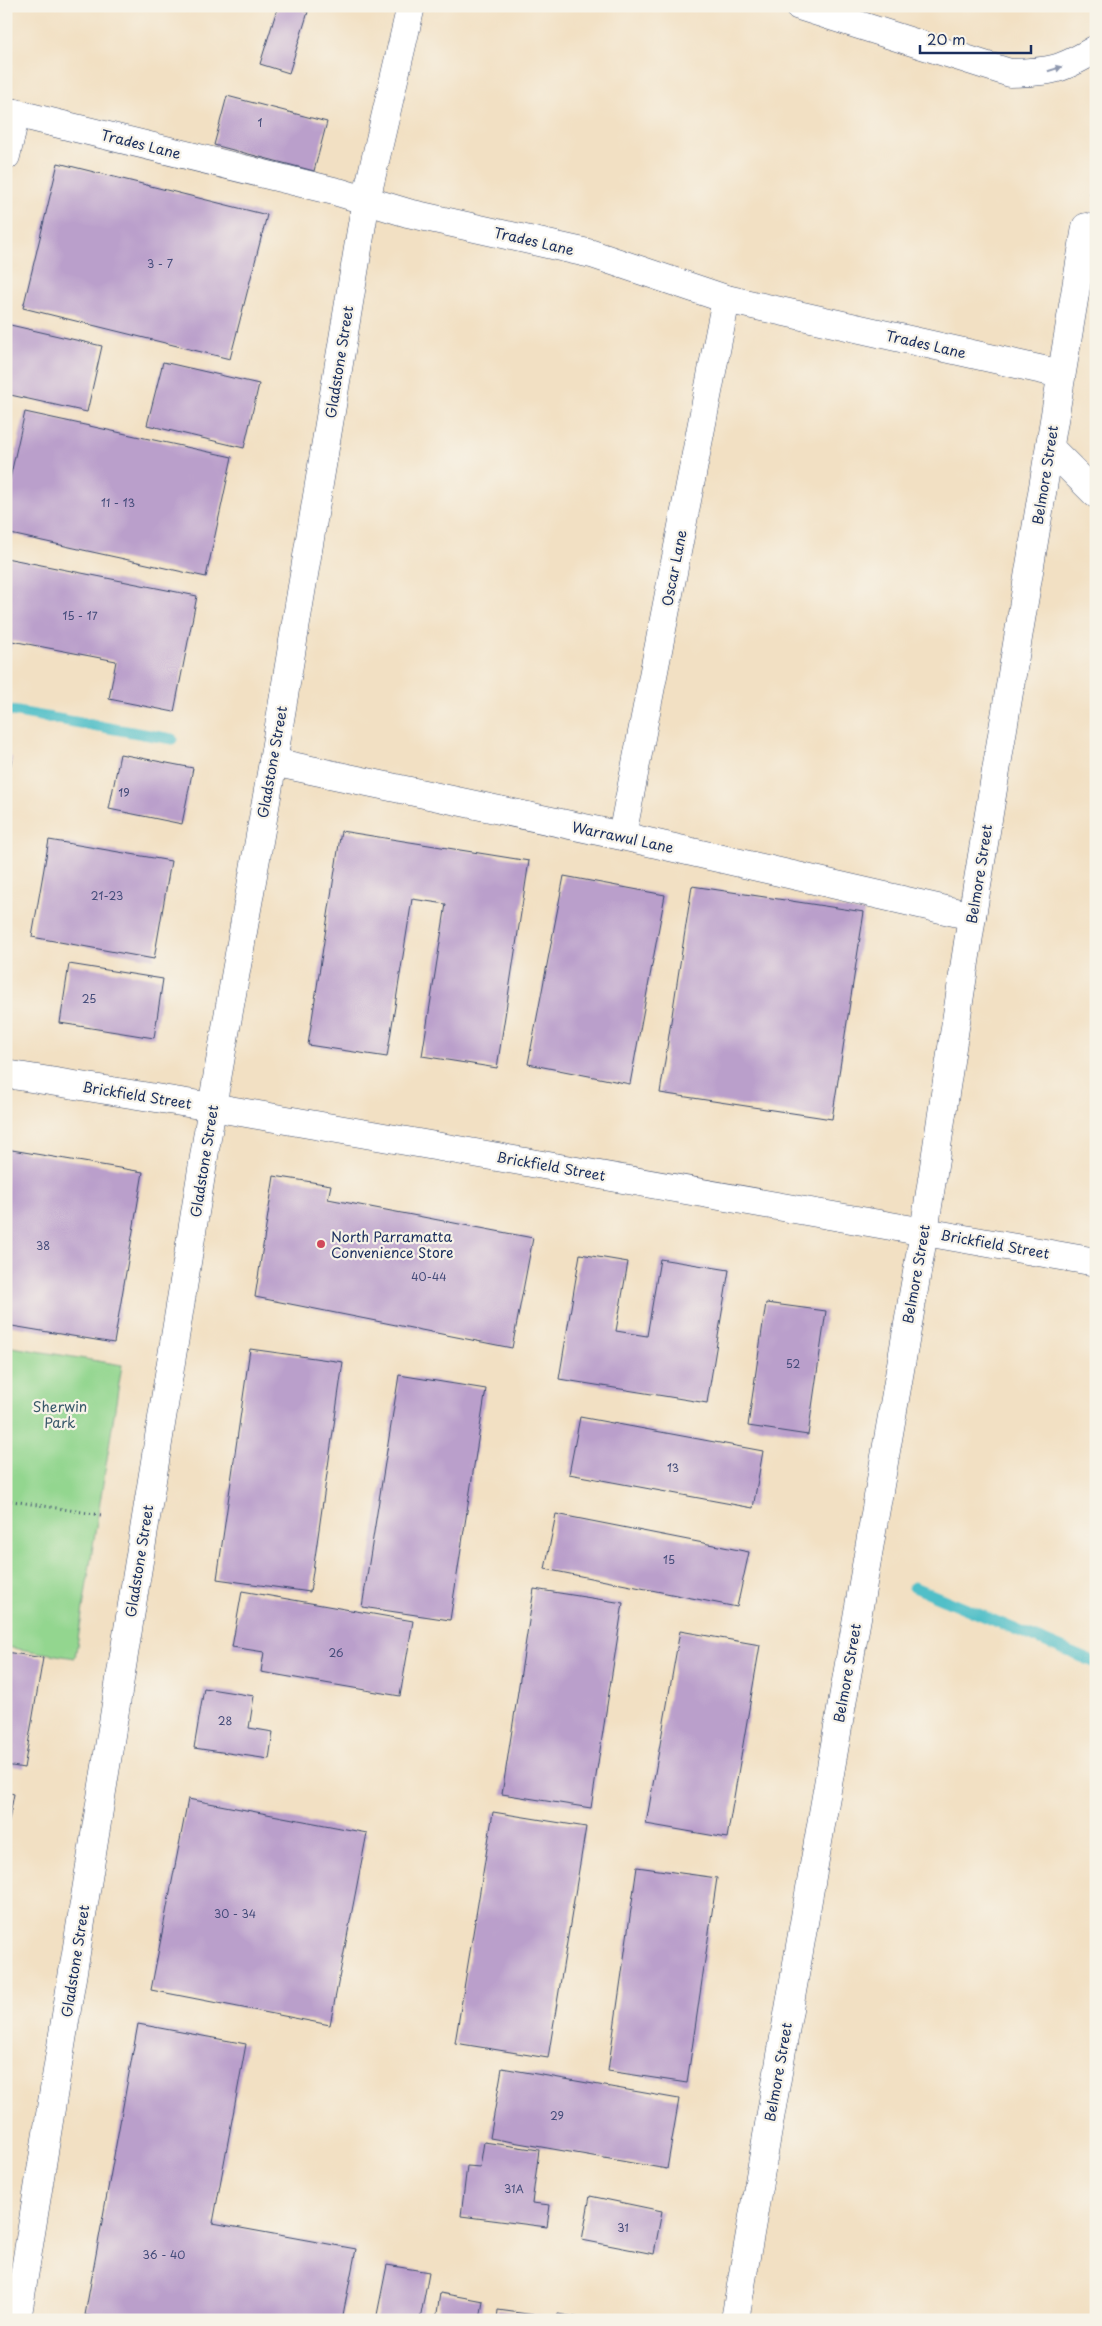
<svg xmlns="http://www.w3.org/2000/svg" width="1102" height="2326" font-family="'Playpen Sans',sans-serif">
<rect width="100%" height="100%" fill="#f7f3e8"/>
<filter id="ink" filterUnits="userSpaceOnUse"><feTurbulence type="fractalNoise" baseFrequency=".02" numOctaves="2"/><feDisplacementMap in="SourceGraphic" scale="10" xChannelSelector="R" yChannelSelector="G"/><feConvolveMatrix kernelMatrix="1 2 1 2 8 2 1 2 1" color-interpolation-filters="sRGB"/></filter>
<filter id="wash" filterUnits="userSpaceOnUse"><feTurbulence type="fractalNoise" baseFrequency=".0096" numOctaves="4" result="noise"/><feDisplacementMap in="SourceGraphic" scale="20" xChannelSelector="R" yChannelSelector="G"/><feGaussianBlur stdDeviation="1.12" result="paint"/><feColorMatrix in="noise" values="0 0 0 0 0 0 0 0 0 0 0 0 0 0 0 0 0 1.4 0 .05"/><feComposite in="paint" operator="in"/></filter>
<g filter="url(#wash)">
<rect width="100%" height="100%" fill="#f2e0c3"/>
<path fill="#93d68f" stroke="#578276" d="M 6,1346 L 122,1365 L 75,1658 L 6,1647 Z"/>
<g fill="none" stroke-linecap="round" stroke-linejoin="round">
<g stroke="#51bfc8" stroke-width="11">
<path d="M 6,710 L 172,739"/>
<path d="M 914,1587 L 1096,1663"/>
</g>
</g>
<g id="blocks">
<g fill="#ba9fcb">
<path d="M 278,6 L 290,6 L 308,12 L 289,73 L 260,64 Z"/>
<path d="M 227,96 L 327,122 L 314,171 L 214,145 Z"/>
<path d="M 58,163 L 267,215 L 230,359 L 23,308 Z"/>
<path d="M 6,324 L 102,346 L 87,412 L 6,394 Z"/>
<path d="M 163,362 L 259,384 L 244,448 L 147,425 Z"/>
<path d="M 25,412 L 232,457 L 206,577 L 6,533 L 6,496 Z"/>
<path d="M 6,558 L 197,596 L 174,712 L 109,699 L 116,661 L 12,641 L 6,667 Z"/>
<path d="M 120,754 L 193,768 L 182,824 L 109,809 Z"/>
<path d="M 6,756 L 12,757 L 7,788 L 6,788 Z"/>
<path d="M 341,831 L 529,861 L 497,1068 L 422,1056 L 446,904 L 412,899 L 387,1057 L 308,1045 Z"/>
<path d="M 49,840 L 171,861 L 154,959 L 32,937 Z"/>
<path d="M 564,876 L 665,895 L 630,1084 L 528,1064 Z"/>
<path d="M 692,886 L 864,912 L 832,1119 L 660,1093 Z"/>
<path d="M 69,964 L 163,979 L 154,1038 L 60,1023 Z"/>
<path d="M 6,1149 L 143,1172 L 114,1343 L 6,1325 Z"/>
<path d="M 274,1176 L 331,1185 L 328,1199 L 533,1238 L 512,1348 L 255,1297 Z"/>
<path d="M 580,1254 L 628,1262 L 616,1331 L 647,1336 L 660,1259 L 729,1270 L 707,1403 L 559,1379 Z"/>
<path d="M 766,1303 L 826,1311 L 808,1435 L 748,1426 Z"/>
<path d="M 250,1349 L 343,1362 L 310,1592 L 217,1579 Z"/>
<path d="M 399,1375 L 486,1389 L 450,1620 L 362,1607 Z"/>
<path d="M 580,1417 L 763,1451 L 753,1508 L 569,1474 Z"/>
<path d="M 556,1514 L 749,1552 L 737,1607 L 545,1569 Z"/>
<path d="M 534,1589 L 623,1603 L 591,1808 L 502,1794 Z"/>
<path d="M 242,1591 L 413,1621 L 400,1696 L 261,1672 L 264,1652 L 232,1647 Z"/>
<path d="M 680,1631 L 760,1645 L 727,1838 L 646,1824 Z"/>
<path d="M 6,1652 L 43,1658 L 24,1768 L 6,1765 Z"/>
<path d="M 204,1688 L 254,1696 L 249,1728 L 273,1732 L 269,1759 L 194,1748 Z"/>
<path d="M 6,1792 L 14,1794 L 7,1831 L 6,1831 Z"/>
<path d="M 188,1799 L 367,1833 L 330,2025 L 151,1990 Z"/>
<path d="M 493,1812 L 586,1827 L 548,2058 L 455,2043 Z"/>
<path d="M 637,1867 L 717,1878 L 687,2083 L 608,2071 Z"/>
<path d="M 138,2024 L 246,2044 L 213,2223 L 356,2249 L 342,2320 L 110,2320 L 85,2315 Z"/>
<path d="M 502,2068 L 679,2099 L 667,2169 L 490,2138 Z"/>
<path d="M 484,2142 L 539,2150 L 532,2203 L 550,2205 L 547,2227 L 461,2216 L 467,2166 L 480,2167 Z"/>
<path d="M 590,2196 L 662,2211 L 654,2254 L 582,2240 Z"/>
<path d="M 387,2265 L 429,2272 L 420,2320 L 376,2320 Z"/>
<path d="M 440,2293 L 483,2301 L 480,2320 L 436,2320 Z"/>
<path d="M 498,2310 L 542,2316 L 541,2320 L 497,2320 Z"/>
<path d="M 558,2314 L 586,2319 L 586,2320 L 557,2320 Z"/>
</g>
</g>
</g>
<g filter="url(#ink)">
<use href="#blocks" fill-opacity="0" stroke="#3b4a6d" stroke-width="1"/>
<g fill="none" stroke-linecap="round" stroke-linejoin="round">
<defs>
<g id="minor">
<path d="M 799,6 L 1010,73 C 1051,72 1061,70 1096,49"/>
<path d="M 6,111 L 338,192 L 408,213 L 592,254 L 726,299 L 1061,374"/>
<path d="M 6,156 L 16,113"/>
<path d="M 1050,448 L 1096,494"/>
<path d="M 273,762 L 622,836 L 972,916"/>
<path d="M 622,836 L 726,299"/>
<path d="M 6,1074 L 212,1107 L 1096,1262"/>
<path d="M 17,2320 L 212,1107 L 273,762 L 366,200 L 411,6"/>
<path d="M 735,2320 L 924,1232 L 972,916 L 1086,227"/>
</g>
</defs>
<use href="#minor" stroke="#3b4a6d" stroke-width="29"/>
<g stroke="#3b4a6d" stroke-width="3" stroke-dasharray="1 4" stroke-linecap="butt">
<path d="M 1091,194 L 1096,162"/>
<path d="M 6,1500 L 101,1515"/>
</g>
<use href="#minor" stroke="#fff" stroke-width="28"/>
</g>
<defs><path id="oneway-solid" d="M-6-.8H1V-3.2L6.5 0L1 3.2V.8H-6Z" transform="scale(1.25)"/></defs>
<use fill="#8d97ae" href="#oneway-solid" transform="translate(1055 69) rotate(-18)"/>
</g>
<circle fill="#d1495b" stroke="#f7f3e8" stroke-width="2" cx="321" cy="1244" r="5"/>
<g text-anchor="middle" dominant-baseline="central" stroke-width="4.5" stroke-linejoin="round" paint-order="stroke">
<g font-size="11" fill="#434b79">
<text x="260" y="122">1</text>
<text x="160" y="263">3 - 7</text>
<text x="118" y="502">11 - 13</text>
<text x="80" y="615">15 - 17</text>
<text x="124" y="792">19</text>
<text x="107" y="895">21-23</text>
<text x="89" y="998">25</text>
<text x="43" y="1245">38</text>
<text x="429" y="1276">40-44</text>
<text x="793" y="1363">52</text>
<text x="673" y="1467">13</text>
<text x="669" y="1559">15</text>
<text x="336" y="1652">26</text>
<text x="225" y="1720">28</text>
<text x="235" y="1913">30 - 34</text>
<text x="557" y="2115">29</text>
<text x="514" y="2188">31A</text>
<text x="623" y="2227">31</text>
<text x="164" y="2254">36 - 40</text>
</g>
<g font-size="14" fill="#1b2f5e" stroke="#f7f3e8">
<text transform="translate(141 144) rotate(14)">Trades Lane</text>
<text transform="translate(534 241) rotate(13)">Trades Lane</text>
<text transform="translate(926 344) rotate(13)">Trades Lane</text>
<text transform="translate(339 362) rotate(-81)">Gladstone Street</text>
<text transform="translate(1045 475) rotate(-81)">Belmore Street</text>
<text transform="translate(674 568) rotate(-79)">Oscar Lane</text>
<text transform="translate(272 762) rotate(-80)">Gladstone Street</text>
<text transform="translate(623 837) rotate(12)">Warrawul Lane</text>
<text transform="translate(979 874) rotate(-81)">Belmore Street</text>
<text transform="translate(137 1095) rotate(9)">Brickfield Street</text>
<text transform="translate(204 1161) rotate(-81)">Gladstone Street</text>
<text transform="translate(551 1166) rotate(10)">Brickfield Street</text>
<text transform="translate(995 1244) rotate(10)">Brickfield Street</text>
<text transform="translate(916 1274) rotate(-80)">Belmore Street</text>
<text transform="translate(139 1561) rotate(-81)">Gladstone Street</text>
<text transform="translate(847 1673) rotate(-80)">Belmore Street</text>
<text transform="translate(75 1961) rotate(-81)">Gladstone Street</text>
<text transform="translate(778 2072) rotate(-80)">Belmore Street</text>
</g>
<g font-size="14" fill="#1b2f5e" stroke="#f7f3e8" text-anchor="start">
<text x="331" y="1236">North Parramatta<tspan x="331" dy="16">Convenience Store</tspan></text>
</g>
<g font-size="14" fill="#39596a" stroke="#f7f3e8">
<text x="60" y="1406">Sherwin<tspan x="60" dy="16">Park</tspan></text>
</g>
</g>
<rect width="1102" height="2326" fill="none" stroke="#f7f3e8" stroke-width="25"/>
<path d="M920 45v8h111v-8" fill="none" stroke="#1b2f5e" stroke-width="2.5"/>
<text x="927" y="45" font-size="15" fill="#1b2f5e" stroke="#f7f3e8" stroke-width="4" paint-order="stroke">20 m</text>
</svg>
